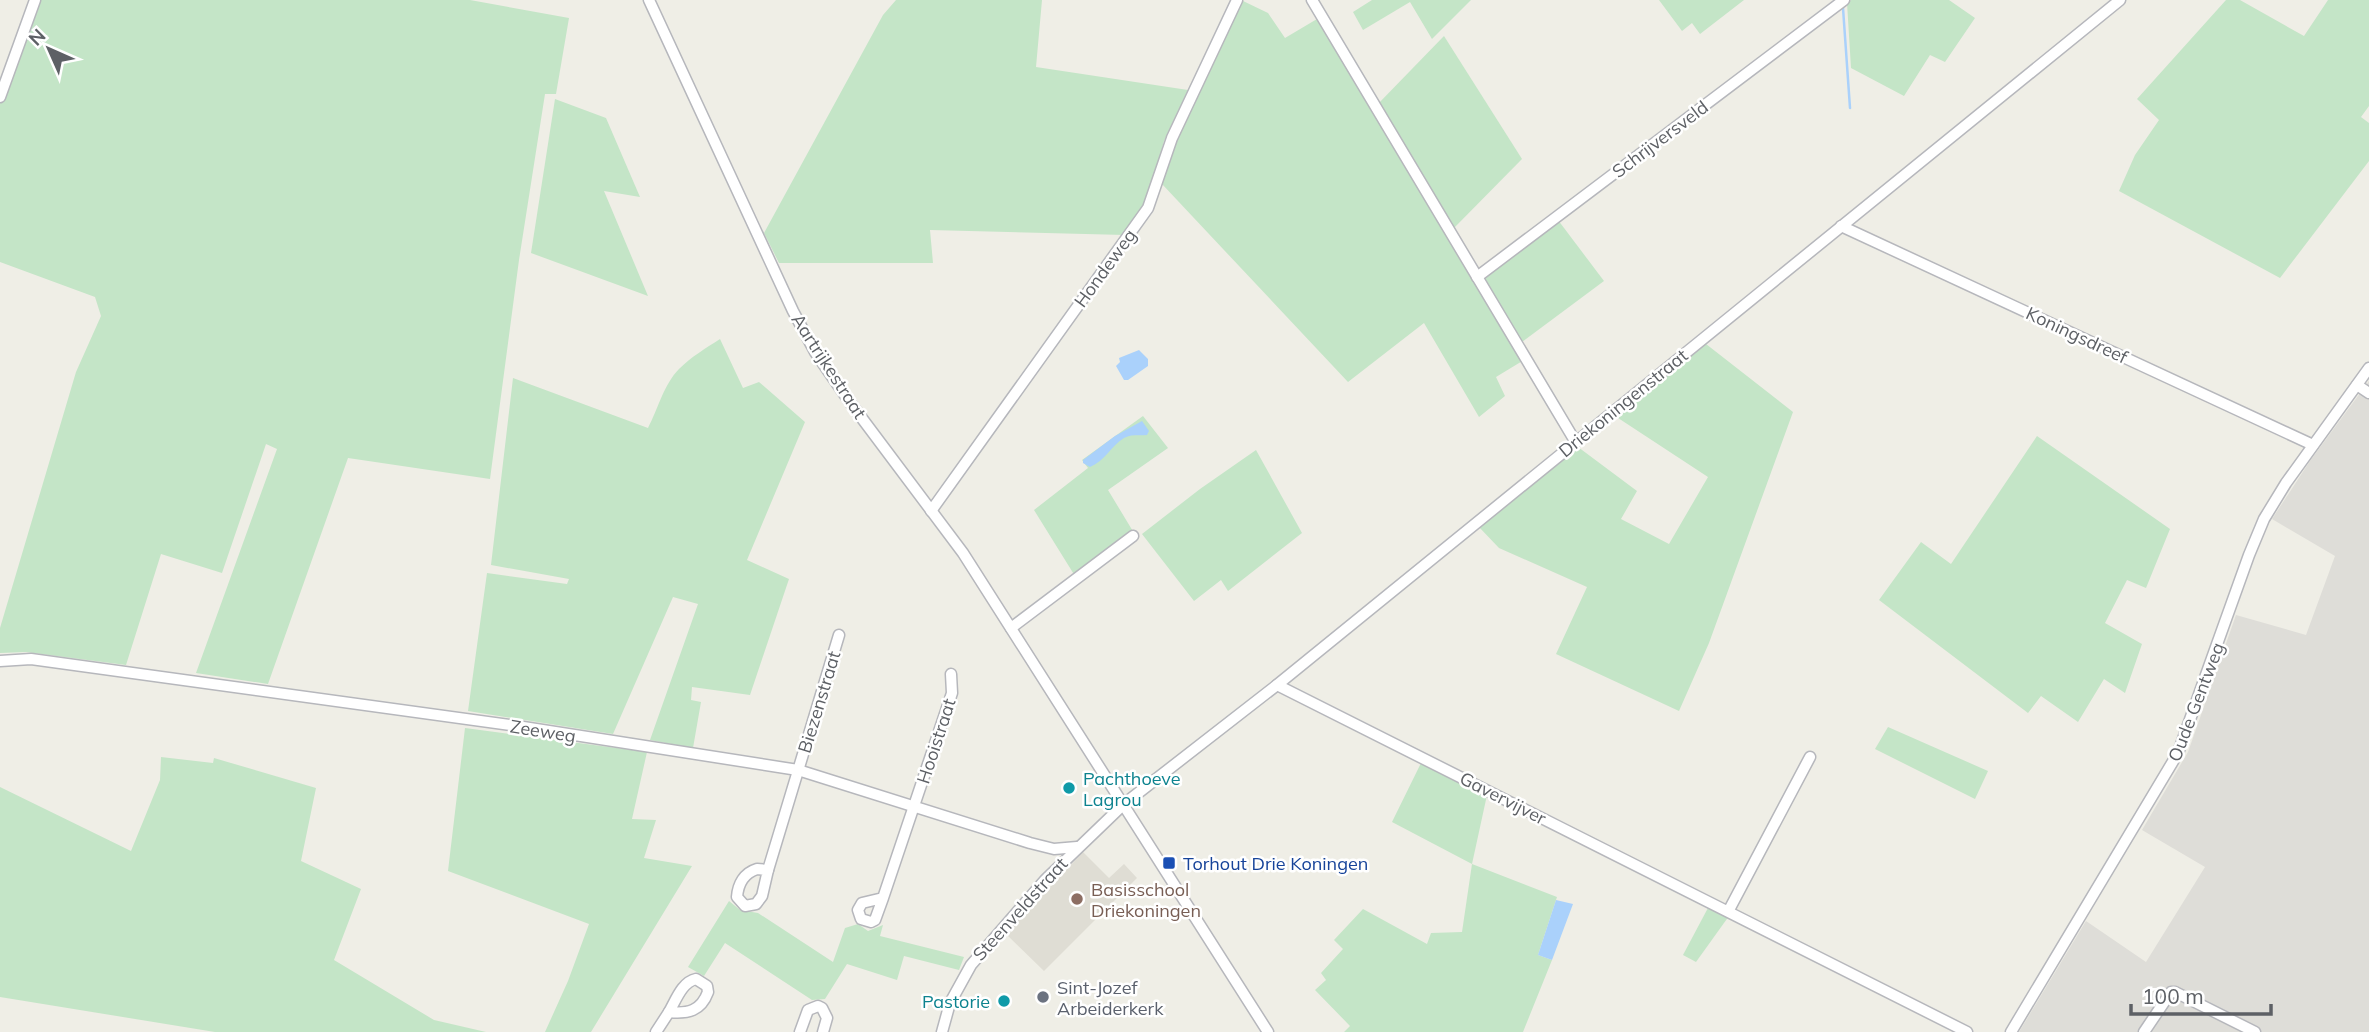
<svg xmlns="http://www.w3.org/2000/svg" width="2369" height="1032" font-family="Mulish,sans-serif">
<rect width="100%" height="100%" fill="#efeee6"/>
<path fill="#deddd8" d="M 2369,381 L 2369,1032 L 2019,1032 L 2086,921 L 2146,962 L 2205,867 L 2142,830 L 2188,752 L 2236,615 L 2306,635 L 2335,556 L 2272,519 L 2310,461 Z"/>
<path fill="#dfddd4" d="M 1083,852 L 1109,878 L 1124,864 L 1137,878 L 1044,971 L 1006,934 Z"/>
<g fill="#c4e5c7">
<path d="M 35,0 L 470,0 L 569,18 L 556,94 L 545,94 L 519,260 L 490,479 L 348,458 L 268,684 L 196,673 L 277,449 L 266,444 L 222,573 L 161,554 L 126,665 L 26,652 L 0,653 L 0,628 L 76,372 L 101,316 L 95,297 L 0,262 L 0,97 Z"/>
<path d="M 896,0 L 1042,0 L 1036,67 L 1188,90 L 1164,141 L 1147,202 L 1125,235 L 930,230 L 933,263 L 779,263 L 764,233 L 883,15 Z"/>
<path d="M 1241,0 L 1268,13 L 1285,38 L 1317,19 L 1476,283 L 1524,360 L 1496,377 L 1505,396 L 1479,417 L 1424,323 L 1348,382 L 1162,184 L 1169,154 Z"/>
<path d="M 1372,0 L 1471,0 L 1432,39 L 1410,2 L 1363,30 L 1353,12 Z"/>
<path d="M 1659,0 L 1744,0 L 1700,34 L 1692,23 L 1682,31 Z"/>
<path d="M 1851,0 L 1949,0 L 1975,18 L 1945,62 L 1930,55 L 1904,96 L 1851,68 L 1847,3 Z"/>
<path d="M 2226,0 L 2240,0 L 2304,36 L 2328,0 L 2369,0 L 2369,106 L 2361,117 L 2369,123 L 2369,161 L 2280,278 L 2119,191 L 2135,155 L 2159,120 L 2137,99 Z"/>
<path d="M 1444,36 L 1522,159 L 1453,229 L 1377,105 Z"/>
<path d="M 555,99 L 606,118 L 640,197 L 604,191 L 648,296 L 531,253 Z"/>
<path d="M 1558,220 L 1604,281 L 1522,342 L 1482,276 Z"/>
<path d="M 720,339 L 743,388 L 759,382 L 805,422 L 747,560 L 789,579 L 750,695 L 692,687 L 691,700 L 701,702 L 693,748 L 650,740 L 698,604 L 673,597 L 613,734 L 468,711 L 487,573 L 567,584 L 569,579 L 491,565 L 513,378 L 648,428 C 658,409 664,384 679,369 C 691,357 706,348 720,339 Z"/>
<path d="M 1706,344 L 1793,412 L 1709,643 L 1679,711 L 1556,654 L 1587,587 L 1499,548 L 1478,526 L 1578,447 L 1637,491 L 1621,519 L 1669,544 L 1708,477 L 1615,416 Z"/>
<path d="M 1143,416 L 1168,448 L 1108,490 L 1134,533 L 1075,576 L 1034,510 L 1088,468 L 1082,460 Z"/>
<path d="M 2037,436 L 2170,529 L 2146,588 L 2127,580 L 2105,623 L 2142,644 L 2125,693 L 2104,679 L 2078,722 L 2041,696 L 2028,713 L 1879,600 L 1921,542 L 1951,564 Z"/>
<path d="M 1256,450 L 1302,533 L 1228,591 L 1221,580 L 1194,601 L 1142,534 L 1200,489 Z"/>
<path d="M 1888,727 L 1988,771 L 1975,799 L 1875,749 Z"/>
<path d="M 465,728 L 647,752 L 632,819 L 656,820 L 644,858 L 692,866 L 591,1032 L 545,1032 L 568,981 L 589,924 L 448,871 Z"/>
<path d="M 161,757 L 213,763 L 214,758 L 316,788 L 301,861 L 361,889 L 334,960 L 434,1020 L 486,1032 L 215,1032 L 0,997 L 0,787 L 131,851 L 160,780 Z"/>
<path d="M 1422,761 L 1487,795 L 1472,864 L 1557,897 L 1538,955 L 1552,960 L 1523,1032 L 1344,1032 L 1350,1026 L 1315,990 L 1326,980 L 1321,973 L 1343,949 L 1334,940 L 1363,909 L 1427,944 L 1431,933 L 1462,932 L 1472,864 L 1392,822 Z"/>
<path d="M 729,901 L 740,910 L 758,913 L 833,962 L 845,928 L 858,924 L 868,931 L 883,925 L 880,936 L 964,957 L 959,970 L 904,956 L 897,980 L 847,964 L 825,999 L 812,1000 L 725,943 L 704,976 L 688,967 Z"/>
<path d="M 1709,906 L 1729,916 L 1696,962 L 1683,955 Z"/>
</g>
<g fill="#aad1fb">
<path d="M 1139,350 L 1148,359 L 1148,366 L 1128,380 L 1124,380 L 1116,366 L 1120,362 L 1119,358 Z"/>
<path d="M 1142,421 L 1149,431 L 1147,435 C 1139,436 1131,434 1124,438 C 1111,446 1105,461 1090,467 L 1083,463 L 1083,460 L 1115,436 Z"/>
<path d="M 1556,900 L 1573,904 L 1552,960 L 1538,955 Z"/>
</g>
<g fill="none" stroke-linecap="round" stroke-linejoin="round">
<path stroke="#aad1fb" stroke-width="2.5" d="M 1843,8 L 1850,108"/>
<defs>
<g id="minor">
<path d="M 649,0 L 793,311 L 815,352 L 849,401 L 963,553 L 1268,1032"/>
<path d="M 1312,0 L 1575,441"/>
<path d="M 0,97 L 35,0"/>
<path d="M 1841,226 L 2313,445"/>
<path d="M 1477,277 L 1844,0"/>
<path d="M 2357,385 L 2369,393"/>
<path d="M 931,511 L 1148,208 L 1172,138 L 1237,0"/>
<path d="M 1011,628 L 1133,536"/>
<path d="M 0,661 L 31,659 L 517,726 L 798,770 L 1030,843 L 1054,849 L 1077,847"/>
<path d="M 1277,685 L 1967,1032"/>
<path d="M 757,869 L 768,870 L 762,896 L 756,904 L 745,906 L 737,897 C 738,884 744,873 757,869 Z"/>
<path d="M 768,870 L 839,635"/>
<path d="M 883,898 L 875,920 L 871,922 L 861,919 L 858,910 L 862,903 L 883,898 L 952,693 L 951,674"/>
<path d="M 1729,910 L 1810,757"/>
<path d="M 696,979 L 707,986 L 708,992 C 701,1011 688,1014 669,1012 C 676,1000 682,982 696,979 Z"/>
<path d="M 656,1032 L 669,1012"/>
<path d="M 800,1032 L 808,1010 L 818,1006 L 822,1008 L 827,1018 L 823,1032"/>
<path d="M 942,1032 L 950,1003 L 971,965 L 1045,880 L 1124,804 L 1277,685 L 2120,0"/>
<path d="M 2011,1032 L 2178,753 L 2249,555 L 2264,519 L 2286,483 L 2369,368"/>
<path d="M 2144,1032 L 2171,992 L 2175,992 L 2255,1032"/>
</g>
</defs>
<use href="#minor" stroke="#b6b7bc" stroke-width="13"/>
<use href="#minor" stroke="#fff" stroke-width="10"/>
</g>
<g fill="#0f9aa8" stroke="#fff" stroke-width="2.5">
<circle cx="1069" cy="788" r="7"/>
<circle cx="1004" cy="1001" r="7"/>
</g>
<rect fill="#1a4fb4" stroke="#fff" stroke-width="2.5" x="1162" y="856" width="14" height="14" rx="3.5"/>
<circle fill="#8d6e63" stroke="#fff" stroke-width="2.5" cx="1077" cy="899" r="7"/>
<circle fill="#6b7280" stroke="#fff" stroke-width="2.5" cx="1043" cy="997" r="7"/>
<g text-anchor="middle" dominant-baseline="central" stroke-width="5" stroke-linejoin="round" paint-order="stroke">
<g font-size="18" fill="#5d6065" stroke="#fff">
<text transform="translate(1660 139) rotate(-37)">Schrijversveld</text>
<text transform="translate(1105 268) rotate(-54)">Hondeweg</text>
<text transform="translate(2077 335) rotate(25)">Koningsdreef</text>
<text transform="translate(829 366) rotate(57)">Aartrijkestraat</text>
<text transform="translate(1623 403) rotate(-39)">Driekoningenstraat</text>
<text transform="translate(819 702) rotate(-73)">Biezenstraat</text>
<text transform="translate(2196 702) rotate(-69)">Oude Gentweg</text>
<text transform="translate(543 731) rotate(9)">Zeeweg</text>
<text transform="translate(936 741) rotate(-72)">Hooistraat</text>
<text transform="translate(1503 798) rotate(27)">Gavervijver</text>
<text transform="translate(1020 909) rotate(-48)">Steenveldstraat</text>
</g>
<g font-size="18" fill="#0d838f" stroke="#fff" text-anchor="start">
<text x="1083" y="778">Pachthoeve<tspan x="1083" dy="21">Lagrou</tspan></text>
<text x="990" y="1001" text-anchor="end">Pastorie</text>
</g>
<g font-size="18" fill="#164399" stroke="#fff" text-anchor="start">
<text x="1183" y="863">Torhout Drie Koningen</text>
</g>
<g font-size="18" fill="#785e54" stroke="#fff" text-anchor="start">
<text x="1091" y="889">Basisschool<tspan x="1091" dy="21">Driekoningen</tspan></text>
</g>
<g font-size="18" fill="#5b616d" stroke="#fff" text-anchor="start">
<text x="1057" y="987">Sint-Jozef<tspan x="1057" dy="21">Arbeiderkerk</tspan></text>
</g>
</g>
<g transform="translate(49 49) rotate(315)" stroke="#ffffff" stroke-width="5" paint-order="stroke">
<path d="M0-5L12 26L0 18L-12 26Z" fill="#5d6065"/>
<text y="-10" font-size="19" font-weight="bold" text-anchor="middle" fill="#5d6065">N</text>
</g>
<path d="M2131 1004v10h140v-10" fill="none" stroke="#5d6065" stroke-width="3.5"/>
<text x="2142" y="1004" font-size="21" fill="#5d6065" stroke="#ffffff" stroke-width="5" paint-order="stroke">100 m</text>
</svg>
